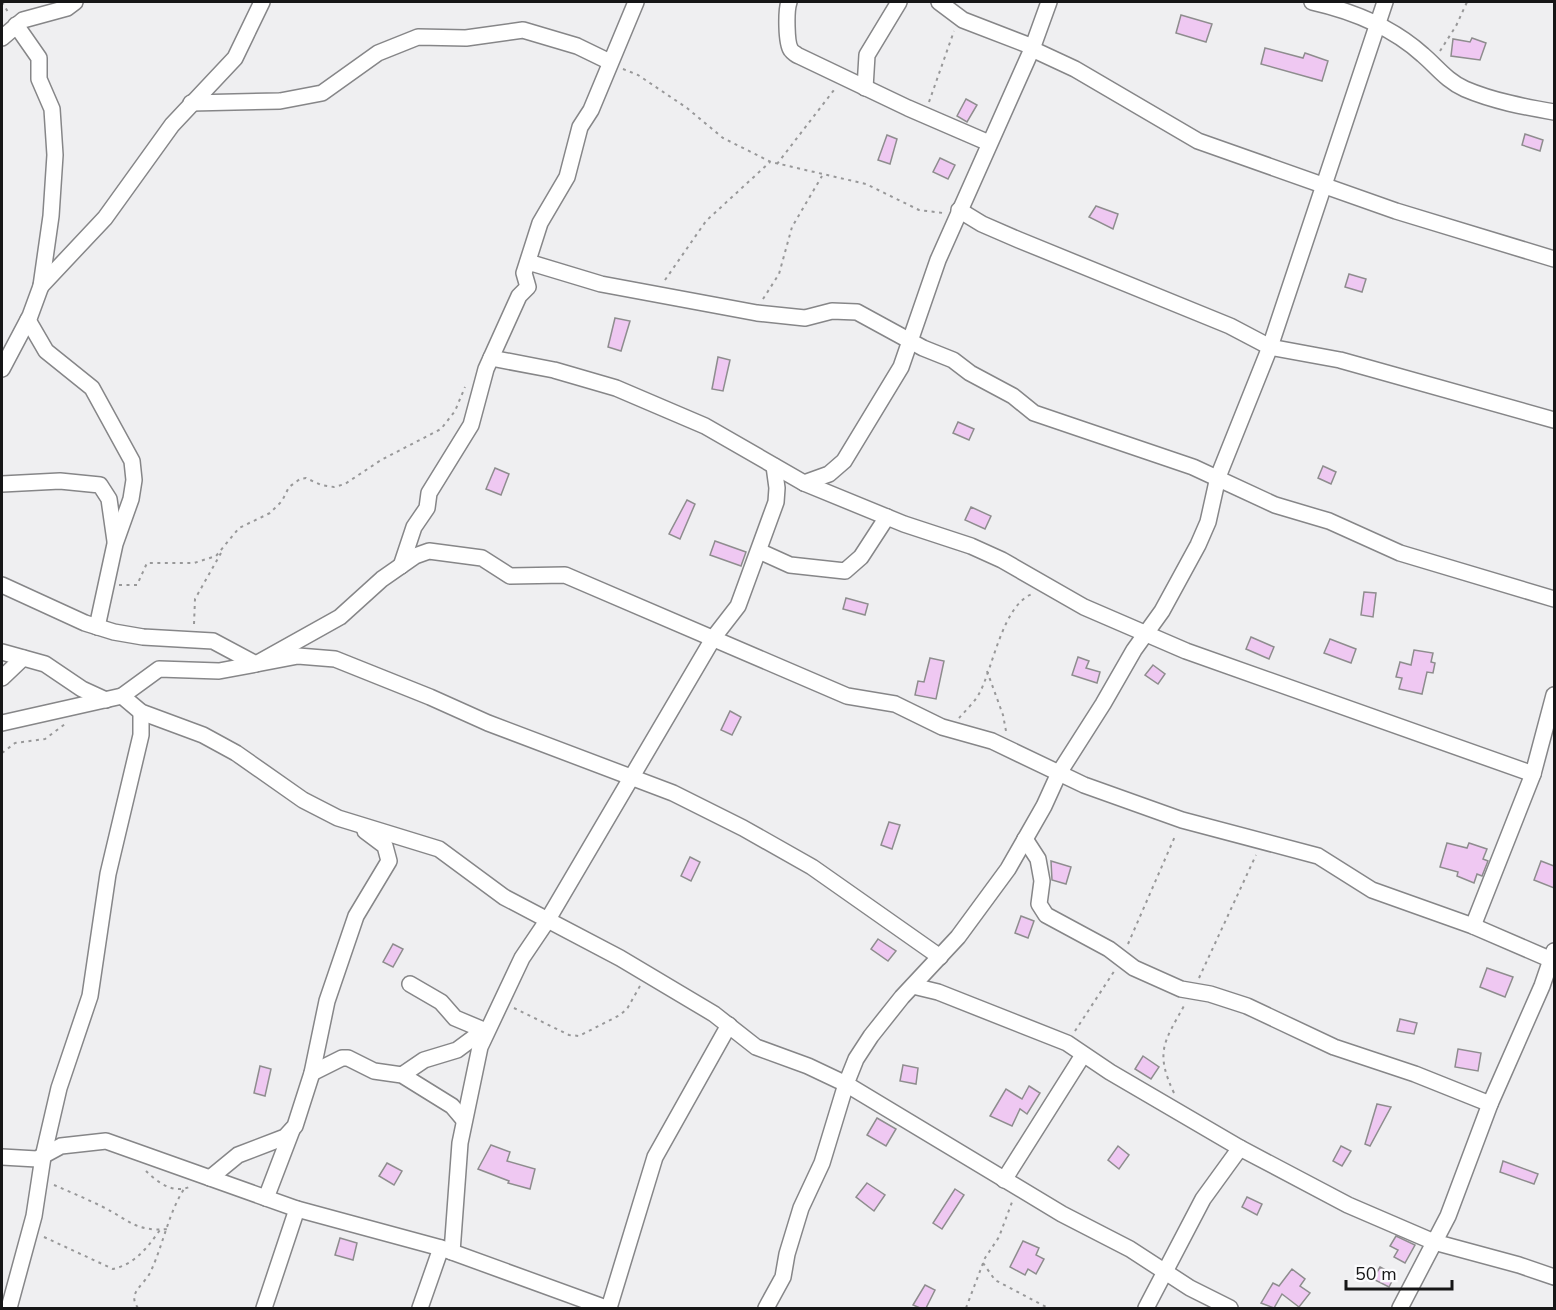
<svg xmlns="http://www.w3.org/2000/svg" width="1556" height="1310" font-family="'Nunito Sans',sans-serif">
<rect width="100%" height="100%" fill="#efeff1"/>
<g fill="#efc8f2" stroke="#8e8d8e" stroke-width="1.5">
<path d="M 1181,15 L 1212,24 L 1206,42 L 1176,33 Z"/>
<path d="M 1472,38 L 1486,43 L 1480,60 L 1451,56 L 1453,39 L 1470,42 Z"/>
<path d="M 1265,48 L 1303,58 L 1305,53 L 1328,61 L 1322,81 L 1261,64 Z"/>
<path d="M 966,99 L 977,105 L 967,122 L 957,116 Z"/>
<path d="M 1525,134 L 1543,140 L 1540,151 L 1522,145 Z"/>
<path d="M 887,135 L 897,139 L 890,164 L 878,160 Z"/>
<path d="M 940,158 L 955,165 L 948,179 L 933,172 Z"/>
<path d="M 1096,206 L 1118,214 L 1113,229 L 1089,217 Z"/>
<path d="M 1349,274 L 1366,279 L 1362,292 L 1345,287 Z"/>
<path d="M 615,318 L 630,321 L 621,351 L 608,347 Z"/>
<path d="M 718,357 L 730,360 L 723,391 L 712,389 Z"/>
<path d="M 958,422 L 974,429 L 969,440 L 953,433 Z"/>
<path d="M 1323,466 L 1336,472 L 1331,484 L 1318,478 Z"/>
<path d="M 495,468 L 509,474 L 501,495 L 486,489 Z"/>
<path d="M 687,500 L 695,504 L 680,539 L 669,534 Z"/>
<path d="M 971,507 L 991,516 L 985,529 L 965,520 Z"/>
<path d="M 715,541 L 746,552 L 741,566 L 710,555 Z"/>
<path d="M 1364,592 L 1376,593 L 1373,617 L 1361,615 Z"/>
<path d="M 846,598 L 868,604 L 865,615 L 843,609 Z"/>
<path d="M 1251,637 L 1274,647 L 1269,659 L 1246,649 Z"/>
<path d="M 1330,639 L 1356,649 L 1351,663 L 1324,653 Z"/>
<path d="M 1414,650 L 1433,653 L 1431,662 L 1435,663 L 1433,673 L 1427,672 L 1422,694 L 1399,689 L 1402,678 L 1396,677 L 1400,662 L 1411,665 Z"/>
<path d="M 1078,657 L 1089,661 L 1086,668 L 1100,672 L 1097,683 L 1072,675 Z"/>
<path d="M 930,658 L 944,661 L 936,699 L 915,695 L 918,681 L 924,682 Z"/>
<path d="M 1153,665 L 1165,674 L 1158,684 L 1145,675 Z"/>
<path d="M 730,711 L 741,717 L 732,735 L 721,730 Z"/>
<path d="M 889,822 L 900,825 L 892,849 L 881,845 Z"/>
<path d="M 1447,843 L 1467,848 L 1469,843 L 1487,849 L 1483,859 L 1488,861 L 1482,876 L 1477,874 L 1474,883 L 1457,876 L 1458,872 L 1440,867 Z"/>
<path d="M 690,857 L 700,862 L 691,881 L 681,876 Z"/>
<path d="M 1051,861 L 1071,867 L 1066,884 L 1052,880 Z"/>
<path d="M 1541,861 L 1554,866 L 1554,888 L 1534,880 Z"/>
<path d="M 1021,916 L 1034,921 L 1028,938 L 1015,933 Z"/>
<path d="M 878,939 L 896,951 L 888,961 L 871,949 Z"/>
<path d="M 393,944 L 403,949 L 393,967 L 383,962 Z"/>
<path d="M 1487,968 L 1513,977 L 1505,997 L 1480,987 Z"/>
<path d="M 1400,1019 L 1417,1023 L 1414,1034 L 1397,1031 Z"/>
<path d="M 1458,1049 L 1481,1053 L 1478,1071 L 1455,1067 Z"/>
<path d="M 1143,1056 L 1159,1067 L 1151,1079 L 1135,1069 Z"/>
<path d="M 903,1065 L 918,1068 L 916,1084 L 900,1081 Z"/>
<path d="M 260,1066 L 271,1069 L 265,1096 L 254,1093 Z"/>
<path d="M 1029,1086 L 1040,1093 L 1027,1114 L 1020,1109 L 1012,1126 L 990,1116 L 1006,1089 L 1022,1099 Z"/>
<path d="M 1377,1104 L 1391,1107 L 1370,1146 L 1365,1144 Z"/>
<path d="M 877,1118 L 896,1129 L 886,1146 L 867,1135 Z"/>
<path d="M 491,1145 L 510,1152 L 507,1161 L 535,1169 L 530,1189 L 508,1183 L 509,1181 L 478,1169 Z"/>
<path d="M 1118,1146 L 1129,1155 L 1119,1169 L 1108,1160 Z"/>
<path d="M 1341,1146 L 1351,1151 L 1342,1166 L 1333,1161 Z"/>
<path d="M 1503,1161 L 1538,1174 L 1534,1184 L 1500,1172 Z"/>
<path d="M 387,1163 L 402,1171 L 394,1185 L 379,1176 Z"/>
<path d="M 867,1183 L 885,1195 L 874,1211 L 856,1197 Z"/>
<path d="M 955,1189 L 964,1195 L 942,1229 L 933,1223 Z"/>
<path d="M 1247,1197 L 1262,1204 L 1257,1215 L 1242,1207 Z"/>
<path d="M 1396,1236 L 1415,1245 L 1405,1263 L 1394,1257 L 1398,1250 L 1390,1246 Z"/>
<path d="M 340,1238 L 357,1243 L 353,1260 L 335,1255 Z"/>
<path d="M 1023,1241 L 1039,1248 L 1036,1255 L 1044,1259 L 1036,1274 L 1028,1269 L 1025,1275 L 1010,1267 Z"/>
<path d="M 1380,1267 L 1395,1275 L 1389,1287 L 1373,1279 Z"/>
<path d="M 1292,1269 L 1305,1279 L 1300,1286 L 1310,1293 L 1299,1307 L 1282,1294 L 1274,1308 L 1261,1303 L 1273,1283 L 1279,1286 Z"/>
<path d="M 925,1285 L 935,1290 L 926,1308 L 920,1308 L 913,1305 Z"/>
</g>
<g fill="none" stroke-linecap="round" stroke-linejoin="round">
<defs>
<g id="minor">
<path d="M 789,2 C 786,10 786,43 791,50 C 791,51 798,56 799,56 L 908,108 L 989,143"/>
<path d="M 939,2 L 963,20 L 1033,47"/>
<path d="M 1312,2 C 1352,11 1392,27 1423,55 C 1437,67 1447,81 1465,89 C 1493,101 1525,107 1554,112"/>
<path d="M 2,38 L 23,20 L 67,8 L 75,2"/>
<path d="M 1032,49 L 1075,69 L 1198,141 L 1396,211 L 1554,259"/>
<path d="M 865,88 L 867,55 L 899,2"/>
<path d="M 191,103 L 280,101 L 322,93 L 378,53 L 418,37 L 466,38 L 523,30 L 577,46 L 610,62"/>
<path d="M 959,210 L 982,224 L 1019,240 L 1230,326 L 1270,347 L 1340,360 L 1554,420"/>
<path d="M 528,262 L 601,284 L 757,313 L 805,318 L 832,311 L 857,312 L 923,348 L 953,360 L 970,373 L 1013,396 L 1034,413 L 1193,467 L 1275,505 L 1329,521 L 1400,553 L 1554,599"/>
<path d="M 41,286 L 105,218 L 172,125 L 235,58 L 262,2"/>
<path d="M 28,320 L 46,351 L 92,388 L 132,461 L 134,480 L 131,499 L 115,544 L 97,627"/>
<path d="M 491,358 L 554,370 L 616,388 L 705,426 L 804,483 L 904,524 L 971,546 L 1002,560 L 1084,607 L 1186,651 L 1533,774"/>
<path d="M 2,369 L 30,316 L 41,286 L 51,216 L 55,155 L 52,109 L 39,79 L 39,58 L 16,25"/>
<path d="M 804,483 L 829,474 L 844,461 L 901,367 L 938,260 L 1032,49 L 1049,2"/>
<path d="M 2,484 L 60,481 L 100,485 L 109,499 L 115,541"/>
<path d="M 759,551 L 790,565 L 845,571 L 861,557 L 887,517"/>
<path d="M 401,566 L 414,527 L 427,508 L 429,493 L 471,425 L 486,369 L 519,296 L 528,287 L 524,273 L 540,223 L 567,177 L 580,127 L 591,110 L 636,2"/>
<path d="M 2,585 L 85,623 L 114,632 L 143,637 L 213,641 L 256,664 L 298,656 L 335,659 L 430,697 L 488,723 L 673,793 L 743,828 L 812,867 L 940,957"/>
<path d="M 2,652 L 45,664 L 82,689 L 106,700"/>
<path d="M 2,678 L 23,658"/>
<path d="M 122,696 L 141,712 L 203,735 L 236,753 L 303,800 L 338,818 L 439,849 L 504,897 L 620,958 L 714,1014 L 756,1047 L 808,1066 L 846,1084 L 822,1163 L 801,1208 L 787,1254 L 783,1277 L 766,1308"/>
<path d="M 2,723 L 122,696 L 159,669 L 219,671 L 256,664 L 340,617 L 382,579 L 415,556 L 429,551 L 482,558 L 510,576 L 565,575 L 847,696 L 895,704 L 942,727 L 992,741 L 1084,785 L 1182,820 L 1318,856 L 1372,890 L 1473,926 L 1554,961"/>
<path d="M 1025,839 L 1038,859 L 1042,881 L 1039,904 L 1046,915 L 1109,949 L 1134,968 L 1181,989 L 1210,994 L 1247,1006 L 1334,1047 L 1415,1074 L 1490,1104"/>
<path d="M 1473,926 L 1533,774 L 1554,695"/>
<path d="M 410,984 L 441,1002 L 455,1018 L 486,1031"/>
<path d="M 913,986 L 938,992 L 1067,1043 L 1110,1072 L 1240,1148 L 1348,1205 L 1434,1242 L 1519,1265 L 1554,1277"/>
<path d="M 312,1073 L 342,1058 L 348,1058 L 374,1071 L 402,1075 L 452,1106 L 463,1119"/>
<path d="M 402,1075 L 424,1060 L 457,1050 L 484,1030"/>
<path d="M 2,1157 L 37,1159 L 61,1146 L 106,1141 L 297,1209 L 441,1248 L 606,1308"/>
<path d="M 210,1178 L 238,1155 L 285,1137 L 295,1126 L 312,1073 L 327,1001 L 356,916 L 389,861 L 385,846 L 365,831"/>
<path d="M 1004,1180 L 1083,1055"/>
<path d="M 266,1198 L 292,1130"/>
<path d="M 452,1252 L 460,1143 L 480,1047 L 522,958 L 547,921 L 714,637 L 738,606 L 776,502 L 777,488 L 774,466"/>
<path d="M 9,1308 L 34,1216 L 43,1157 L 59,1088 L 90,996 L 108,874 L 141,735 L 141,712"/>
<path d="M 264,1308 L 297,1209"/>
<path d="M 420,1308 L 441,1248"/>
<path d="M 609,1308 L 655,1157 L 729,1025"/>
<path d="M 1146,1308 L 1203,1199 L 1240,1148"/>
<path d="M 1230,1308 L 1190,1288 L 1130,1249 L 1062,1214 L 846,1084 L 856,1059 L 871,1036 L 902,997 L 958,937 L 1008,869 L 1044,806 L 1059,773 L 1103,704 L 1134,650 L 1162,611 L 1198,545 L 1208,522 L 1218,477 L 1270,347 L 1385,2"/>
<path d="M 1400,1308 L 1448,1216 L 1490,1104 L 1542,986 L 1554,951"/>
</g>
</defs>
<use href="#minor" stroke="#868688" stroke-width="18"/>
<g stroke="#989899" stroke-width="2" stroke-dasharray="3 4.5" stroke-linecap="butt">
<path d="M 2,2 L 8,12"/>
<path d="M 1440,51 L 1456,26 L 1467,2"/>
<path d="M 623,69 L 638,75 L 687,108 L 723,138 L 771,162 L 866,184 L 919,210 L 943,213"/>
<path d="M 929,102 L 954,31"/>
<path d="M 777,164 L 834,90"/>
<path d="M 665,280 L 706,221 L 770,162"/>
<path d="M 763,299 L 779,274 L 792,227 L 822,176"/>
<path d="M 119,585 L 137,585 L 147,563 L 194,563 L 216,556 L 239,528 L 270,513 L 282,501 L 289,487 L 300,479 L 306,478 L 321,485 L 334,487 L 345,484 L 381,460 L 441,429 L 455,411 L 465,387"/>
<path d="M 194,624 L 195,599 L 221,553"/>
<path d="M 987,671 L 1003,715 L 1006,731"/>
<path d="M 959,718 C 966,710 975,702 980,692 C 993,667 1003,605 1032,594"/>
<path d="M 2,753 L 15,743 L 45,739 L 65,724"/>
<path d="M 1128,944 L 1176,834"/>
<path d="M 1199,978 L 1256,855"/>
<path d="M 514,1008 L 569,1035 L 579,1036 L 620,1015 L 627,1009 L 640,986"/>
<path d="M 1075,1031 L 1115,970"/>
<path d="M 1174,1093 C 1154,1051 1165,1041 1185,1004"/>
<path d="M 146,1171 C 157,1182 173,1194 189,1187"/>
<path d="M 54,1185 C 70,1192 87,1199 103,1207 C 129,1220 135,1232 169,1229"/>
<path d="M 44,1237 L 113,1269 C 135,1264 147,1248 160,1230"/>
<path d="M 983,1263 L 995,1280 L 1048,1308"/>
<path d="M 138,1308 C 127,1293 143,1286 150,1273 C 163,1246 168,1214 184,1189"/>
<path d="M 966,1308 L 985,1258 L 999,1237 L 1012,1202"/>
</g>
<use href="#minor" stroke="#fff" stroke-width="15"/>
</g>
<rect width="1556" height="1310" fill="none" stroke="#161617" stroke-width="6"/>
<path d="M1346 1280v9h106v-9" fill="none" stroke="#161617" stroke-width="3"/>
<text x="1355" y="1280" font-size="18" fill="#161617" stroke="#fcfcfe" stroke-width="4.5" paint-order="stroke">50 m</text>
</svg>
